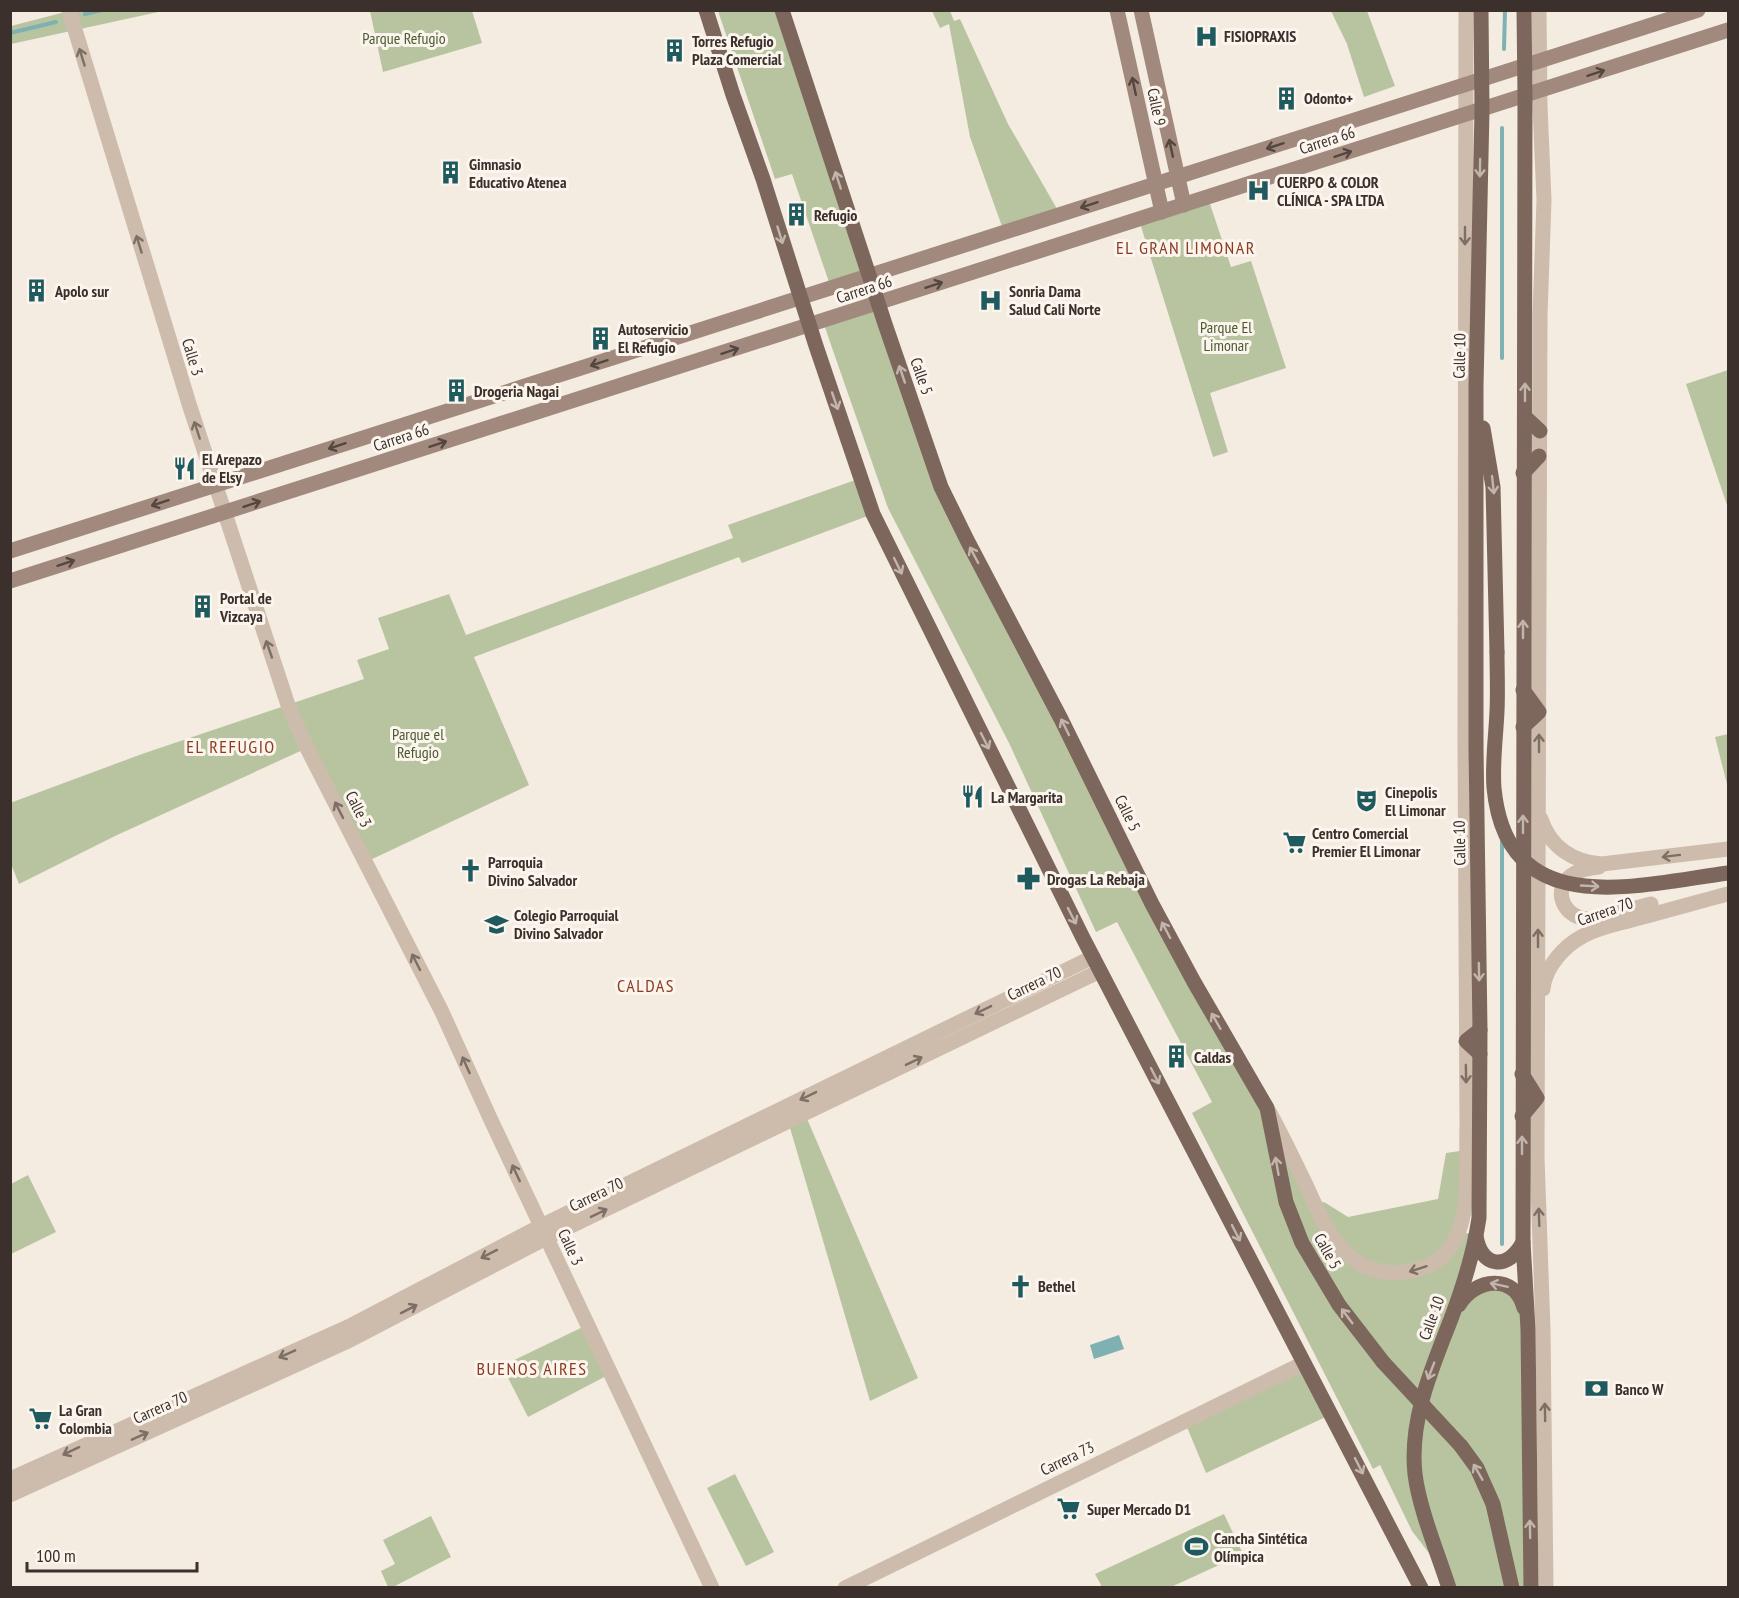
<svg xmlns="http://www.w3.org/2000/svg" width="1739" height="1598" font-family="'PT Sans Narrow',sans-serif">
<rect width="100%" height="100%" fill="#f4ebe1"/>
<g fill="#b8c4a0">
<path d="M 69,11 L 163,11 L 11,44 L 11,26 Z"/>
<path d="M 370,11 L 472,11 L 482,43 L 383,72 Z"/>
<path d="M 718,11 L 782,11 L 869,275 L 831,288 L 792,174 L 775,179 Z"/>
<path d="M 932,11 L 950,11 L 954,21 L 960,19 L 1008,124 L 1060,214 L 1004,232 L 970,137 L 949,24 L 940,28 Z"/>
<path d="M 1331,11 L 1367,11 L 1395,86 L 1364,97 L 1347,44 Z"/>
<path d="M 1208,198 L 1231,267 L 1251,261 L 1286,368 L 1210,393 L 1228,452 L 1213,457 L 1139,220 Z"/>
<path d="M 878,303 L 941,487 L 1152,904 L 1321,1203 L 1324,1202 L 1348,1217 L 1438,1199 L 1446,1153 L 1467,1150 L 1460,1231 L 1476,1236 L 1461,1301 L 1499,1283 L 1524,1305 L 1531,1587 L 1455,1587 L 1412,1531 L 1380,1465 L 1373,1469 L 1192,1113 L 1212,1102 L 1117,922 L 1096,932 L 1009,743 L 888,508 L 830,342 L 823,321 Z"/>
<path d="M 1728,370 L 1728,508 L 1686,384 Z"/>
<path d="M 861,478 L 873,514 L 742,563 L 739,557 L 474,657 L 529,785 L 366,862 L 307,748 L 115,836 L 19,884 L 11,864 L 10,803 L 142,754 L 364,679 L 357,660 L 389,649 L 378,618 L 449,594 L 466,635 L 733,538 L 728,525 Z"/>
<path d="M 1728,734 L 1728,788 L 1715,737 Z"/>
<path d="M 805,1114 L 918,1378 L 870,1401 L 788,1121 Z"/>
<path d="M 28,1175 L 56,1232 L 11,1254 L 11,1184 Z"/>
<path d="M 587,1325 L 610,1374 L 528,1417 L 502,1366 Z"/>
<path d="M 1304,1363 L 1332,1414 L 1206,1473 L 1184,1420 Z"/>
<path d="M 735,1474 L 774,1552 L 746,1566 L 707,1488 Z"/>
<path d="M 1224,1514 L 1243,1554 L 1171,1587 L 1102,1587 L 1095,1574 Z"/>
<path d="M 431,1516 L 451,1557 L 393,1587 L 388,1587 L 381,1571 L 395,1564 L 383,1540 Z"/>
</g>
<path fill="#7fb0b2" d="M 1119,1335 L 1124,1349 L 1094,1359 L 1090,1345 Z"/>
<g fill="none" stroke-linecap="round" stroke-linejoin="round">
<g stroke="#7fb0b2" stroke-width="4">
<path d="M 85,14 L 102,10"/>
<path d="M 10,33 L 56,22"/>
<path d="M 1504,49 L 1505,10"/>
<path d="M 1502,128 L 1502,358"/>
<path d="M 1502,1244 L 1502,837"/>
</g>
<g stroke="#cdbbac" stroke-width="15">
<path d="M 69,10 L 190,407 L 288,705 L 307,748 L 442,1012 L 490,1118 L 712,1588"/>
<path d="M 1539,10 L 1540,106 L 1544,200 L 1540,316 L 1537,1157 L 1543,1330 L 1546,1588"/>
<path d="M 1541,819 C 1550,847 1573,862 1602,864 L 1728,849"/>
<path d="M 1599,867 C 1591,868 1582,869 1575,873 C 1549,887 1563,922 1594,919 L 1651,904"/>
<path d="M 1543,989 C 1545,967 1564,946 1583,936 C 1599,927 1618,924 1635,919 C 1666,911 1697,902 1728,894"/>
<path d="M 1270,1113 C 1283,1137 1295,1162 1307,1187 C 1317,1209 1328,1235 1346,1253 C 1361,1268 1383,1275 1404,1272 C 1479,1264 1465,1181 1467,1127 L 1465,739 L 1466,10"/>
<path d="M 10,1479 L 352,1325 L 541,1226 L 1093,957"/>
<path d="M 10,1495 L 346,1342 L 546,1238 L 1100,971"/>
<path d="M 845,1588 L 1304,1363"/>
</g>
<g stroke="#a18a7d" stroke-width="15">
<path d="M 1117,10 L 1162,212"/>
<path d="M 1141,10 L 1184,205"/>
<path d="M 10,551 L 1698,10"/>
<path d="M 10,581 L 1728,30"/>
</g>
<g stroke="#7d675c" stroke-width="15">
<path d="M 706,10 L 733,95 L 763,179 L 816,346 L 873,514 L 1083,938 L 1421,1588"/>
<path d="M 782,10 L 885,324 L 941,487 L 967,540 L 1061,719 L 1152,904 L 1194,982 L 1267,1108 L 1286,1202 L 1302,1243 L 1339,1305 L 1383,1362"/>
<path d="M 1524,10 L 1525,96 L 1523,1242 L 1528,1329 L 1531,1588"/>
<path d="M 1525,417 L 1540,431"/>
<path d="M 1483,428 L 1493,487 L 1497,652"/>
<path d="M 1523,473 L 1539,456"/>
<path d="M 1523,727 L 1539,712 L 1523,690"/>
<path d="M 1480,1054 L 1466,1041 L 1480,1030"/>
<path d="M 1522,1074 L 1537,1098 L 1522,1116"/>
<path d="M 1476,1236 C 1481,1268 1508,1271 1523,1242"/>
<path d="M 1459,1305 C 1475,1278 1515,1273 1524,1308"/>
<path d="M 1461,1446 L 1477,1468 L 1493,1504 L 1512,1588"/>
<path d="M 1449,1588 C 1438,1554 1419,1508 1415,1474 C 1409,1420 1432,1368 1451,1319 C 1463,1287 1474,1252 1479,1218 L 1480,1030 L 1476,747 L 1476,386 L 1482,110 L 1481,10"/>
</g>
<g stroke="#7d675c" stroke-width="15">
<path d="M 1497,652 C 1497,671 1498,691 1497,711 C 1496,736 1492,763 1494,788 C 1507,923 1636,885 1728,873"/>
<path d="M 1383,1362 L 1461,1446"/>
</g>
</g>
<defs><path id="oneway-shaft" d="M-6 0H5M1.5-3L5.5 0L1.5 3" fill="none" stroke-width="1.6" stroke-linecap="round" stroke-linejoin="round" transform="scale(1.5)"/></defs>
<g stroke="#7d6f65">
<use href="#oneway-shaft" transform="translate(82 57) rotate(-107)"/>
<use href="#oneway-shaft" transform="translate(1465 236) rotate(90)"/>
<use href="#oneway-shaft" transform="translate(139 244) rotate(-107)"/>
<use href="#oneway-shaft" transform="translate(197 430) rotate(-108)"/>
<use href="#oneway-shaft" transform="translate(269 649) rotate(-109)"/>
<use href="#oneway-shaft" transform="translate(1539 743) rotate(-90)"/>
<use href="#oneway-shaft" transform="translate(339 810) rotate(-117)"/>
<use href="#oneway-shaft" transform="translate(1671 856) rotate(173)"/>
<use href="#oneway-shaft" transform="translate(1538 938) rotate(-90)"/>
<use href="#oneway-shaft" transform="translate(416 962) rotate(-117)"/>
<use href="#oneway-shaft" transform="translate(983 1010) rotate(154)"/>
<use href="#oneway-shaft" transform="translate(914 1061) rotate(-26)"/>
<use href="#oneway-shaft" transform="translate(466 1065) rotate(-114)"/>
<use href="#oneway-shaft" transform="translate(1466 1074) rotate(89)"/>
<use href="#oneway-shaft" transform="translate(808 1096) rotate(154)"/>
<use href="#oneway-shaft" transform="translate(516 1173) rotate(-115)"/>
<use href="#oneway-shaft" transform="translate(599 1213) rotate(-26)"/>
<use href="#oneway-shaft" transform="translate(1539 1217) rotate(-92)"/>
<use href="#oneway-shaft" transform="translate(489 1254) rotate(153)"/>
<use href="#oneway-shaft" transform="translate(1418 1269) rotate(162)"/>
<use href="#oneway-shaft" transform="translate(409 1309) rotate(-27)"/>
<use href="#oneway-shaft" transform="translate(287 1354) rotate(156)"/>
<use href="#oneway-shaft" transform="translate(1545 1412) rotate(-91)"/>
<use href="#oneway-shaft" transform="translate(140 1436) rotate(-24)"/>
<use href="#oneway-shaft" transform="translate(71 1451) rotate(155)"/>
</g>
<g stroke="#544640">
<use href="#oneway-shaft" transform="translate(1596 73) rotate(-18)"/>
<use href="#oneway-shaft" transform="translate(1134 86) rotate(-102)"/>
<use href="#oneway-shaft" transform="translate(1275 146) rotate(162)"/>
<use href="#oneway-shaft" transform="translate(1171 148) rotate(-102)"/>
<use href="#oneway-shaft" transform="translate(1343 154) rotate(-18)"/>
<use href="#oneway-shaft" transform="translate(1089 205) rotate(162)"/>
<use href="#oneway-shaft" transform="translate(934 285) rotate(-18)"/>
<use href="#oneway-shaft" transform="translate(730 351) rotate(-18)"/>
<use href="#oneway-shaft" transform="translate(599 363) rotate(162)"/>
<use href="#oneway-shaft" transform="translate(438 444) rotate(-18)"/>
<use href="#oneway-shaft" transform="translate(337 446) rotate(162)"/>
<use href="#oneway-shaft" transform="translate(160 503) rotate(162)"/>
<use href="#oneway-shaft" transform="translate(252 504) rotate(-18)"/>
<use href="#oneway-shaft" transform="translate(66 563) rotate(-18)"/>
</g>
<g stroke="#c2b5ac">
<use href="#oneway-shaft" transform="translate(1480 168) rotate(91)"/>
<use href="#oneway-shaft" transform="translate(838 180) rotate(-108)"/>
<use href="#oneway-shaft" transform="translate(780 235) rotate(73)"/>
<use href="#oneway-shaft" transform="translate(902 374) rotate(-109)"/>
<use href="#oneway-shaft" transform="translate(1525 392) rotate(-90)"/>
<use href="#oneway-shaft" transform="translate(835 401) rotate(71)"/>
<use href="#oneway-shaft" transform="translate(1493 485) rotate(84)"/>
<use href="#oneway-shaft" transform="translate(974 555) rotate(-118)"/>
<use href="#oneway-shaft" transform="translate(898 566) rotate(64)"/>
<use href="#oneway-shaft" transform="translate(1523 629) rotate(-90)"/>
<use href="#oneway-shaft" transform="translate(1065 727) rotate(-116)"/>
<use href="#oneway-shaft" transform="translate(985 741) rotate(63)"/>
<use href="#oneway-shaft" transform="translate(1523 824) rotate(-90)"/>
<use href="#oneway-shaft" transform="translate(1590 886) rotate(3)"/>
<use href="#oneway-shaft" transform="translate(1072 916) rotate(63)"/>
<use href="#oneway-shaft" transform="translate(1166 930) rotate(-118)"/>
<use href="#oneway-shaft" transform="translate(1479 972) rotate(89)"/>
<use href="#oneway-shaft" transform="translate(1216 1021) rotate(-120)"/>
<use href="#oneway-shaft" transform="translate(1155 1076) rotate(63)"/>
<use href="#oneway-shaft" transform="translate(1522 1145) rotate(-90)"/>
<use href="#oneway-shaft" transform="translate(1277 1166) rotate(-100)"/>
<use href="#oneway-shaft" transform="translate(1236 1233) rotate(63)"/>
<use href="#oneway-shaft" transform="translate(1499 1285) rotate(-168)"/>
<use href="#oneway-shaft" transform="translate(1347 1316) rotate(-127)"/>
<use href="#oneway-shaft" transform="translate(1431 1371) rotate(111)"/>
<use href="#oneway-shaft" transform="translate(1359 1466) rotate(63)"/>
<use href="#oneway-shaft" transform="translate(1478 1472) rotate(-120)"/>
<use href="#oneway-shaft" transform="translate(1530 1529) rotate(-91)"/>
</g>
<defs>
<symbol id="hospital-bare" viewBox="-9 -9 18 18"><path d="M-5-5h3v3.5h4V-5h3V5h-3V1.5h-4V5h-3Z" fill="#1f5a5e" stroke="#fbf5ee" stroke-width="2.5" paint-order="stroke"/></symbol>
<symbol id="building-bare" viewBox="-9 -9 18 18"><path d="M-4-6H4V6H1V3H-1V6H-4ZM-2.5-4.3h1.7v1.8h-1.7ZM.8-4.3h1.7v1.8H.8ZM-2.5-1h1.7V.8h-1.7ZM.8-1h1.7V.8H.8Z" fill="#1f5a5e" stroke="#fbf5ee" stroke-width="2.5" paint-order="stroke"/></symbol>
<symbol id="restaurant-bare" viewBox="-9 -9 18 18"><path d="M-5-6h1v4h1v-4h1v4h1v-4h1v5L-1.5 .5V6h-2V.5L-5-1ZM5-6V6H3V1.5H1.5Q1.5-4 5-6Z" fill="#1f5a5e" stroke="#fbf5ee" stroke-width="2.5" paint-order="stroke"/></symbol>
<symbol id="theatre-bare" viewBox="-9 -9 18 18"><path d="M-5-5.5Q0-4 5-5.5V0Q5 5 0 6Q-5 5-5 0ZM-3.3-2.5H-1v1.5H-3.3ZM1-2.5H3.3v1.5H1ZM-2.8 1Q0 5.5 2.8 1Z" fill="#1f5a5e" stroke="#fbf5ee" stroke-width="2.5" paint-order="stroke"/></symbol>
<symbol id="supermarket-bare" viewBox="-9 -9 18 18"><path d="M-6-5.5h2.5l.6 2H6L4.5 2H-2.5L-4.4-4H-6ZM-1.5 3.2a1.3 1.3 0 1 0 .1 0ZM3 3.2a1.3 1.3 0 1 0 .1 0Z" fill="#1f5a5e" stroke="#fbf5ee" stroke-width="2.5" paint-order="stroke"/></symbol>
<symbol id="church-bare" viewBox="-9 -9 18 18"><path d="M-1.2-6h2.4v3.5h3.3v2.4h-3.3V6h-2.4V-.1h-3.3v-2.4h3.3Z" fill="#1f5a5e" stroke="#fbf5ee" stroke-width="2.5" paint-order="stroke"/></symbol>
<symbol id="pharmacy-bare" viewBox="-9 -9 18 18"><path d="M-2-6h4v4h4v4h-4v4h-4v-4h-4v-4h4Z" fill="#1f5a5e" stroke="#fbf5ee" stroke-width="2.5" paint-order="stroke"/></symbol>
<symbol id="school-bare" viewBox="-9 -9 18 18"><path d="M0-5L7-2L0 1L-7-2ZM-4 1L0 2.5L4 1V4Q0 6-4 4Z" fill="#1f5a5e" stroke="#fbf5ee" stroke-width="2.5" paint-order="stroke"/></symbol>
<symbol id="bank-bare" viewBox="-9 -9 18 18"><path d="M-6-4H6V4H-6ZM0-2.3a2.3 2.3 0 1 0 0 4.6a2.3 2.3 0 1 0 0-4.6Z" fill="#1f5a5e" stroke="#fbf5ee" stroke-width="2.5" paint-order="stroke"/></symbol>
<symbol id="stadium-bare" viewBox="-9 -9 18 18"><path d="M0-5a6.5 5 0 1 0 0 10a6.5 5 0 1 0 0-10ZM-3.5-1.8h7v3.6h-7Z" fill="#1f5a5e" stroke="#fbf5ee" stroke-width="2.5" paint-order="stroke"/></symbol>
</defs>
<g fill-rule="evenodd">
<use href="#hospital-bare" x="1190" y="20" width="33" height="33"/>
<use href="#building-bare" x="658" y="34" width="33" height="33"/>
<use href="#building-bare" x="1270" y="82" width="33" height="33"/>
<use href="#building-bare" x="434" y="156" width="33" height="33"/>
<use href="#hospital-bare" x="1242" y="174" width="33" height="33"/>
<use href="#building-bare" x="780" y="198" width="33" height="33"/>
<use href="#building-bare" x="20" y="274" width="33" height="33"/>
<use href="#hospital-bare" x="974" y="284" width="33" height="33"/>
<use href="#building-bare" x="584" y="322" width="33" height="33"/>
<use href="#building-bare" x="440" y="374" width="33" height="33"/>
<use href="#restaurant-bare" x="168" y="452" width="33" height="33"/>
<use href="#building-bare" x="186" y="590" width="33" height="33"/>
<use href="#restaurant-bare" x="956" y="780" width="33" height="33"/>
<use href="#theatre-bare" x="1350" y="784" width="33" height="33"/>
<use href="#supermarket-bare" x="1278" y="826" width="33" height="33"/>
<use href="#church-bare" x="454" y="854" width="33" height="33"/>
<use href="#pharmacy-bare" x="1012" y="862" width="33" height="33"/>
<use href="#school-bare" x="480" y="908" width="33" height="33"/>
<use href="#building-bare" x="1160" y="1040" width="33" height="33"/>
<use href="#church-bare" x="1004" y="1270" width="33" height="33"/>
<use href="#bank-bare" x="1580" y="1372" width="33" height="33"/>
<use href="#supermarket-bare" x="24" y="1402" width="33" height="33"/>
<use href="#supermarket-bare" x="1052" y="1492" width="33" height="33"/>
<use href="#stadium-bare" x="1180" y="1530" width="33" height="33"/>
</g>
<g text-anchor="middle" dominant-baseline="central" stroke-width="6" stroke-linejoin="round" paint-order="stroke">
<g font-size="16" font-weight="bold" fill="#3b302b" stroke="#fbf5ee" text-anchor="start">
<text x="1224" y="36">FISIOPRAXIS</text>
<text x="692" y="41">Torres Refugio<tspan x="692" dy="18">Plaza Comercial</tspan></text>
<text x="1304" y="98">Odonto+</text>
<text x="469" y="164">Gimnasio<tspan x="469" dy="18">Educativo Atenea</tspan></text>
<text x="1277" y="182">CUERPO &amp; COLOR<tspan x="1277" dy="18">CLÍNICA - SPA LTDA</tspan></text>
<text x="814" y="215">Refugio</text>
<text x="55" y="291">Apolo sur</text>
<text x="1009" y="291">Sonria Dama<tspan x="1009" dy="18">Salud Cali Norte</tspan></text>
<text x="618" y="329">Autoservicio<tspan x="618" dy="18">El Refugio</tspan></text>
<text x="474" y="391">Drogeria Nagai</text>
<text x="202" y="459">El Arepazo<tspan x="202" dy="18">de Elsy</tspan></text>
<text x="220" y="598">Portal de<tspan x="220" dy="18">Vizcaya</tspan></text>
<text x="1385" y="792">Cinepolis<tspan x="1385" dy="18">El Limonar</tspan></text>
<text x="991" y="797">La Margarita</text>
<text x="1312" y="833">Centro Comercial<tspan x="1312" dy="18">Premier El Limonar</tspan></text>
<text x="488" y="862">Parroquia<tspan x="488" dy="18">Divino Salvador</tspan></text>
<text x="1047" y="879">Drogas La Rebaja</text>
<text x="514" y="915">Colegio Parroquial<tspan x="514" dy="18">Divino Salvador</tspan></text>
<text x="1194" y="1057">Caldas</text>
<text x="1038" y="1286">Bethel</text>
<text x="1615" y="1389">Banco W</text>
<text x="59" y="1410">La Gran<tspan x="59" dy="18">Colombia</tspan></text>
<text x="1087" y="1509">Super Mercado D1</text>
<text x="1214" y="1538">Cancha Sintética<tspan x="1214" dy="18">Olímpica</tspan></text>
</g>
<g font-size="16" fill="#4a5a2e" stroke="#fbf5ee">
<text x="404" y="38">Parque Refugio</text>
<text x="1226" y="327">Parque El<tspan x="1226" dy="18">Limonar</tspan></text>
<text x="418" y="734">Parque el<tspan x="418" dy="18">Refugio</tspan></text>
</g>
<g font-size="16" fill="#3b302b" stroke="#fbf5ee">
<text transform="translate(1157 107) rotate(78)">Calle 9</text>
<text transform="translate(1327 140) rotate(-18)">Carrera 66</text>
<text transform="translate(864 289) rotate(-18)">Carrera 66</text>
<text transform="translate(1459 356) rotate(-89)">Calle 10</text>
<text transform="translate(193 357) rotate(73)">Calle 3</text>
<text transform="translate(922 376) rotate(71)">Calle 5</text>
<text transform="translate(401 437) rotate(-18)">Carrera 66</text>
<text transform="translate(359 809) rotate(63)">Calle 3</text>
<text transform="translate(1128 813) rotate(64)">Calle 5</text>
<text transform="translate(1459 843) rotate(-91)">Calle 10</text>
<text transform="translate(1605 911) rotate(-19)">Carrera 70</text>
<text transform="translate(1034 983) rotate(-26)">Carrera 70</text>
<text transform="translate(596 1194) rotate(-26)">Carrera 70</text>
<text transform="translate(571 1247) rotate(65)">Calle 3</text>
<text transform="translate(1328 1251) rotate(61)">Calle 5</text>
<text transform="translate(1431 1318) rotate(-70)">Calle 10</text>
<text transform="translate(160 1407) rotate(-24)">Carrera 70</text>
<text transform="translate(1067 1458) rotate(-26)">Carrera 73</text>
</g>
<g font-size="18" letter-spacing="1.5" fill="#8c3b22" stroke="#fbf5ee">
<text x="1186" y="247">EL GRAN LIMONAR</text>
<text x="231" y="746">EL REFUGIO</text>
<text x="646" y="985">CALDAS</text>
<text x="532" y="1368">BUENOS AIRES</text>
</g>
</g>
<rect width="1739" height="1598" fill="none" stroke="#3b302b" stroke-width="24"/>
<path d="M27 1562v9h170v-9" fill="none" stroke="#3b302b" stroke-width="3"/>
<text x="36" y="1562" font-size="18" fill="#3b302b" stroke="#fbf5ee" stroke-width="4.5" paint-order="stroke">100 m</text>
</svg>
